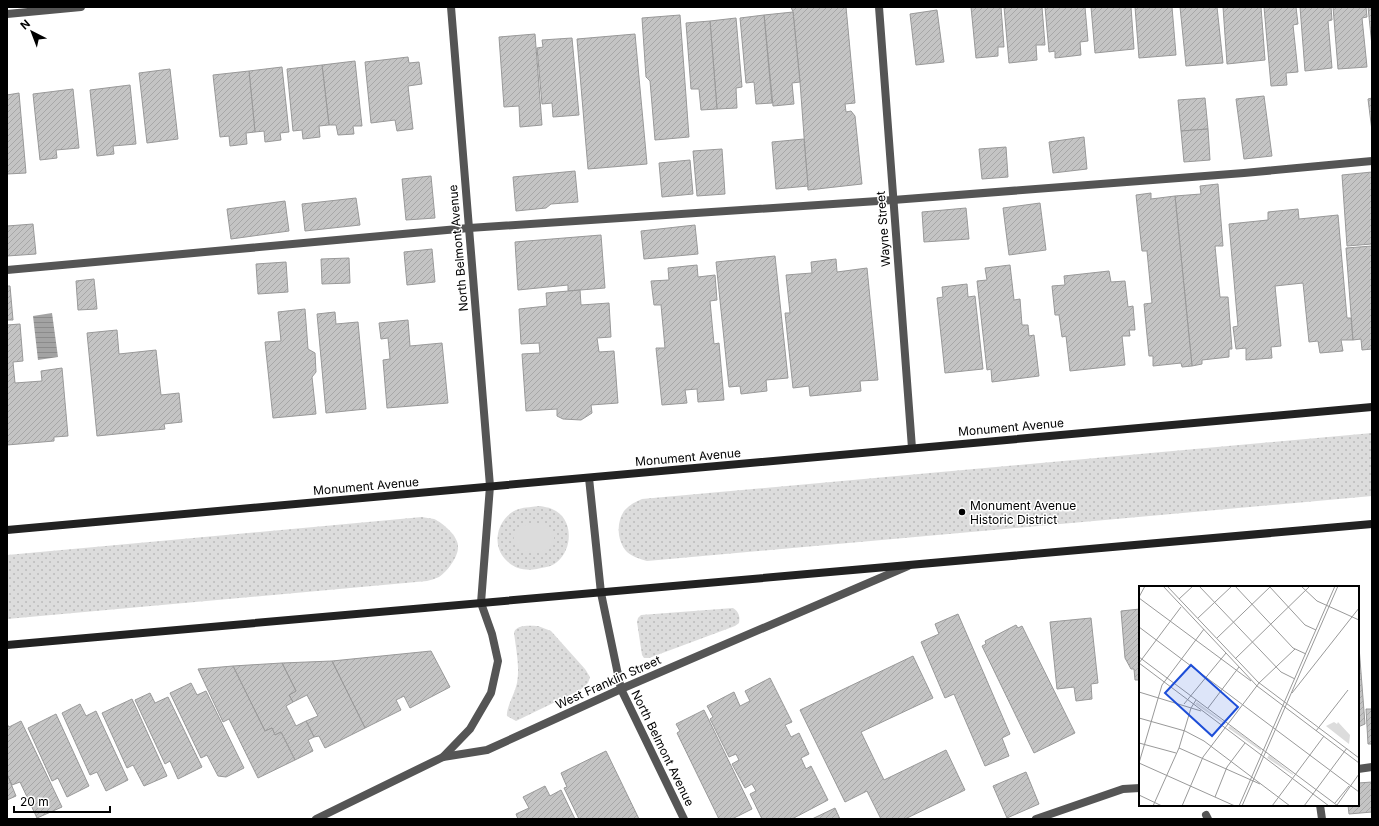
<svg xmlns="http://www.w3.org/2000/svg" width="1379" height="826" font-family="Inter,sans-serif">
<defs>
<pattern id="grass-dots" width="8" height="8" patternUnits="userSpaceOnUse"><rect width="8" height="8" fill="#dcdcdc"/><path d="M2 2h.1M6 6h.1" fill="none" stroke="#bbb" stroke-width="1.8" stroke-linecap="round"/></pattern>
<pattern id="water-rules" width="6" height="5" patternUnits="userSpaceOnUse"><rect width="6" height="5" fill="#a3a3a3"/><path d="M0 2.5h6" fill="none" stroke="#8b8b8b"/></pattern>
<pattern id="building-hatch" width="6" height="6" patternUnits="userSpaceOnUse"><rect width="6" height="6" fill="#c4c4c4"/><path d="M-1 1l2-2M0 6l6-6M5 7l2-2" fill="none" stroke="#a7a7a7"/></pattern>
</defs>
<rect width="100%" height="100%" fill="#fff"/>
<g fill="url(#grass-dots)">
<path d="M 1372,433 L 1372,496 L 647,561 C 640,559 633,557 627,552 C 617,541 616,523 624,511 C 629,505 635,502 642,499 Z"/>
<path d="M 540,506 C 544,507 548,507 552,509 C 573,517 574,548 557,562 C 551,567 545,567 537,569 C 525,571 514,569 505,559 C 490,543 499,515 519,509 C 525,507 533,507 540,506 Z"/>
<path d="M 422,517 C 425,518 430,518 434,519 C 443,523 458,536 458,546 C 459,556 447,572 439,577 C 435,579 430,580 427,581 L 7,619 L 7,555 Z"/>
<path d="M 733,608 C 739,612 740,616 739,623 L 735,626 L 649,658 L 644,658 L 642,655 L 637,622 L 638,618 L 641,615 Z"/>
<path d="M 538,626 L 551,631 L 585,669 L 590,677 L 588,683 L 580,690 L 516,721 L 507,716 C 506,708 515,693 517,683 C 520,667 516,649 514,633 C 516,624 530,626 538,626 Z"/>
</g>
<path fill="#dcdcdc" d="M 541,523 C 555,527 560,543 545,550 C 542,552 537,551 533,552 C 530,552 527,553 524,552 C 512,549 510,530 522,526 C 528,524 535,524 541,523 Z"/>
<path fill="url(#water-rules)" d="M 52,313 L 58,357 L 38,360 L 33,316 Z"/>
<g fill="url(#building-hatch)" stroke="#999">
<path d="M 791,7 L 846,7 L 855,103 L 845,104 L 846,112 L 851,111 L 855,116 L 862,184 L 808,190 L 800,82 L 793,12 Z"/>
<path d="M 971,7 L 1001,7 L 1004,47 L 998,47 L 998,56 L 976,58 Z"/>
<path d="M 1004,7 L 1042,7 L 1045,45 L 1036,45 L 1037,60 L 1009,63 Z"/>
<path d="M 1045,7 L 1085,7 L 1088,41 L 1080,42 L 1081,55 L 1055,58 L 1055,51 L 1049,52 Z"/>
<path d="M 1091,7 L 1131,7 L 1134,49 L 1095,53 Z"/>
<path d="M 1135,7 L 1172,7 L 1176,55 L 1139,58 Z"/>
<path d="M 1180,7 L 1217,7 L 1223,63 L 1186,66 Z"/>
<path d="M 1223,7 L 1261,7 L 1265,60 L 1227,64 Z"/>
<path d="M 1264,7 L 1296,7 L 1298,24 L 1293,25 L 1298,72 L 1286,73 L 1287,85 L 1271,86 Z"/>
<path d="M 1300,7 L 1331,7 L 1332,20 L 1328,21 L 1332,68 L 1305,71 Z"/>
<path d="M 1333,7 L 1366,7 L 1367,17 L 1362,18 L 1367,67 L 1338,69 Z"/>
<path d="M 1368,7 L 1372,7 L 1372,46 Z"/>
<path d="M 937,10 L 944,62 L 916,65 L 910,14 Z"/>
<path d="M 793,12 L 800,82 L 792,83 L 794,104 L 773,106 L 764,15 Z"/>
<path d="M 680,15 L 689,137 L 655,140 L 650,81 L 646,77 L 642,18 Z"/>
<path d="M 764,15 L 772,103 L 756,104 L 754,82 L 746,83 L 740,18 Z"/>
<path d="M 736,18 L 742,87 L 736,88 L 737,108 L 717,109 L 710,21 Z"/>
<path d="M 710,21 L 717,109 L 701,110 L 699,89 L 691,89 L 686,23 Z"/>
<path d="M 535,34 L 542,125 L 520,127 L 519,106 L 504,107 L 499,37 Z"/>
<path d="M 635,34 L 647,164 L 588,169 L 577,39 Z"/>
<path d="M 572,38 L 579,115 L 553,117 L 552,103 L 542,104 L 537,48 L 543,47 L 542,40 Z"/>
<path d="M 408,57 L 409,63 L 419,62 L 422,84 L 408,86 L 413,129 L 397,131 L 395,120 L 371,123 L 365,62 Z"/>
<path d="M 355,61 L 362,126 L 353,126 L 354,134 L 338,135 L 336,125 L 329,125 L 322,65 Z"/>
<path d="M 322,65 L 329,125 L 319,126 L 320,137 L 303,139 L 302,130 L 293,131 L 287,69 Z"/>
<path d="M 282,67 L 289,132 L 280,133 L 281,140 L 265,142 L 264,131 L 255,132 L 249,71 Z"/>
<path d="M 170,69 L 178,139 L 147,143 L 139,73 Z"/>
<path d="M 249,71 L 255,132 L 246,133 L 247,144 L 230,146 L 229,136 L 220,137 L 213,75 Z"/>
<path d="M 130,85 L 136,144 L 113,146 L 114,154 L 97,156 L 90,90 Z"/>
<path d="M 73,89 L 79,148 L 56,150 L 57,158 L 40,160 L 33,94 Z"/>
<path d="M 19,93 L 26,173 L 7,174 L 7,95 Z"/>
<path d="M 1264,96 L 1272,156 L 1244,159 L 1236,99 Z"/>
<path d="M 1205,98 L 1208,129 L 1181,131 L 1178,100 Z"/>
<path d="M 1372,98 L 1372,131 L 1368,99 Z"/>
<path d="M 1208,129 L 1210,160 L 1184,162 L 1181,131 Z"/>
<path d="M 1084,137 L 1087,169 L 1053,173 L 1049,142 Z"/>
<path d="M 804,139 L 808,186 L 776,189 L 772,142 Z"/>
<path d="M 1006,147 L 1008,177 L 982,179 L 979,149 Z"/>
<path d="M 722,149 L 725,194 L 697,196 L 693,151 Z"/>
<path d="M 690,160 L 693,194 L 662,197 L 659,163 Z"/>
<path d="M 575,171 L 578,202 L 551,204 L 546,208 L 516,211 L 513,177 Z"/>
<path d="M 1372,172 L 1372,244 L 1347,246 L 1342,175 Z"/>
<path d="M 431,176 L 435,218 L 406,220 L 402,179 Z"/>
<path d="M 1218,184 L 1223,246 L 1215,246 L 1220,297 L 1228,297 L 1232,349 L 1229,349 L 1229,357 L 1202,360 L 1202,364 L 1192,366 L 1175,196 L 1201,194 L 1200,186 Z"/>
<path d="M 1151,193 L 1151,199 L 1175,196 L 1192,366 L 1182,367 L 1181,363 L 1153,366 L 1153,356 L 1149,356 L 1144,304 L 1152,303 L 1147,251 L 1142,251 L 1136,195 Z"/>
<path d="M 356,198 L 360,225 L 305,231 L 302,204 Z"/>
<path d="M 285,201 L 289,231 L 231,239 L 227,209 Z"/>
<path d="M 1040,203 L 1046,250 L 1009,255 L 1003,208 Z"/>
<path d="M 966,208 L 969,239 L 924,242 L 922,212 Z"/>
<path d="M 1298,209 L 1299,219 L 1338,215 L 1347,318 L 1351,318 L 1353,340 L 1341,340 L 1343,351 L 1320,353 L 1318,341 L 1309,342 L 1303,283 L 1275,286 L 1281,346 L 1271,347 L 1272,358 L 1246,360 L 1246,348 L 1236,349 L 1233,327 L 1238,326 L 1229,224 L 1268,220 L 1268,212 Z"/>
<path d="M 33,224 L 36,254 L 7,256 L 7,226 Z"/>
<path d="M 695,225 L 698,254 L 644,259 L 641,231 Z"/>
<path d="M 601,235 L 605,288 L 568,291 L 568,285 L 518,290 L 515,242 Z"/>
<path d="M 1372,246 L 1372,349 L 1362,350 L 1361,339 L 1353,340 L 1346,248 Z"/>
<path d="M 432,249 L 435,282 L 407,285 L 404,252 Z"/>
<path d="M 775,256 L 788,378 L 766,380 L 767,391 L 741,394 L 740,386 L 729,387 L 716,262 Z"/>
<path d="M 349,258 L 350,283 L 322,284 L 321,259 Z"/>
<path d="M 836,259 L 837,272 L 867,268 L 878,380 L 860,381 L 861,391 L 810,396 L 809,386 L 793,388 L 785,313 L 790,313 L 786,275 L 812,273 L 811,262 Z"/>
<path d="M 286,262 L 288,292 L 258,294 L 256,264 Z"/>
<path d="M 697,265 L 698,277 L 715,275 L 717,300 L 710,301 L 714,344 L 719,343 L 724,400 L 698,402 L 697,389 L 685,390 L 687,403 L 662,405 L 656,348 L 665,348 L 661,305 L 654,305 L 651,281 L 669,280 L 668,268 Z"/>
<path d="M 1010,265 L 1014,300 L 1020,299 L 1022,325 L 1028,325 L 1029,336 L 1034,335 L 1039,376 L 992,382 L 991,369 L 987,370 L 977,281 L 987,280 L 985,268 Z"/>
<path d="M 1109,271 L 1111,282 L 1125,281 L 1128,307 L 1133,306 L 1135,330 L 1129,330 L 1130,336 L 1122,336 L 1125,365 L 1070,371 L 1066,336 L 1062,337 L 1059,315 L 1055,315 L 1052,286 L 1065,285 L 1064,276 Z"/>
<path d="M 94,279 L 97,309 L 78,310 L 76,281 Z"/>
<path d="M 967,284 L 968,297 L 975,296 L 983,369 L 945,373 L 937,298 L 943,297 L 942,287 Z"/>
<path d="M 7,286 L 10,286 L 13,320 L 7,320 Z"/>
<path d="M 580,290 L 581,305 L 609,303 L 611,337 L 597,338 L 599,352 L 614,351 L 618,403 L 591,405 L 592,413 L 581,420 L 563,419 L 557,416 L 557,409 L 526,411 L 522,354 L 540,353 L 539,343 L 521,344 L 519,309 L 547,306 L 546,293 Z"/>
<path d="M 305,309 L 308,349 L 315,353 L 316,372 L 312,377 L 316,414 L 273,418 L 265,342 L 281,341 L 278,312 Z"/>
<path d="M 335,312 L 336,324 L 358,322 L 366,409 L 326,413 L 317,314 Z"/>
<path d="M 408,320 L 410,346 L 442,343 L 448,403 L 387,408 L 383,360 L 390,359 L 388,338 L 381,339 L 379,323 Z"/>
<path d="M 20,324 L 23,361 L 13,362 L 15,383 L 42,381 L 41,371 L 62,368 L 68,436 L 54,437 L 54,441 L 7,445 L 7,325 Z"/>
<path d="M 117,330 L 119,354 L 156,350 L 161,395 L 179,393 L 182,422 L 164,424 L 165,429 L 97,436 L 87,333 Z"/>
<path d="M 1140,609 L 1140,680 L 1135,680 L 1134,669 L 1131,669 L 1125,658 L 1121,611 Z"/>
<path d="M 958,614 L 1010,734 L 1002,738 L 1009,756 L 985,766 L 954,694 L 945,698 L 921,642 L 939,634 L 935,624 Z"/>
<path d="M 1091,618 L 1098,683 L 1091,684 L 1092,699 L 1076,701 L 1074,687 L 1057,689 L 1050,622 Z"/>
<path d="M 1016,625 L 1018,628 L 1022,626 L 1075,733 L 1034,753 L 982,646 L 986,644 L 985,641 Z"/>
<path d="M 1358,634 L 1365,724 L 1358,727 Z"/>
<path d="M 431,651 L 450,687 L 410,708 L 404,696 L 396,700 L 401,710 L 365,728 L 332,661 Z"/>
<path d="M 913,656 L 933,698 L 861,732 L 884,780 L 946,750 L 965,790 L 905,819 L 881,819 L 867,791 L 845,802 L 800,710 Z"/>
<path d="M 332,661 L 365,728 L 325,748 L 319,736 L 314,737 L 306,721 L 318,716 L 307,695 L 293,702 L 289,695 L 296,691 L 282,663 Z"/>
<path d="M 282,663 L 296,691 L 289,695 L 293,702 L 286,706 L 296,726 L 306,721 L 314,737 L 308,740 L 313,751 L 295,760 L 281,732 L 275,735 L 272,728 L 265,731 L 233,666 Z"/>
<path d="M 233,666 L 265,731 L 272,728 L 275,735 L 281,732 L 295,760 L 258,778 L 229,719 L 223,722 L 198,669 Z"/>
<path d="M 770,678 L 792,722 L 785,725 L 791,737 L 799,733 L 809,754 L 801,758 L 806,769 L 811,766 L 828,800 L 792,819 L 762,819 L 750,794 L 756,791 L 752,784 L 745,788 L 732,764 L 739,760 L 736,754 L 729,757 L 710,719 L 713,717 L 707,706 L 734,692 L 740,706 L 750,701 L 745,691 Z"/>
<path d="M 191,683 L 197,695 L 206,691 L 244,768 L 226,777 L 218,776 L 207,755 L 201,758 L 170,693 Z"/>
<path d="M 150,693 L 155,703 L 168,697 L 202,767 L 178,779 L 170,761 L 165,764 L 135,700 Z"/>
<path d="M 132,699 L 167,776 L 144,786 L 133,765 L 127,768 L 102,713 Z"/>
<path d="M 80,704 L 86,716 L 96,711 L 128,780 L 106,791 L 97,772 L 90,775 L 62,713 Z"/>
<path d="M 1366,709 L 1372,709 L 1372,744 L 1368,744 Z"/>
<path d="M 704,710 L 752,809 L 732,819 L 719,819 L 677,733 L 680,731 L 676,724 Z"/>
<path d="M 56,714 L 89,786 L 67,797 L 58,778 L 52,781 L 28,728 Z"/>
<path d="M 21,721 L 62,807 L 37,818 L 20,782 L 12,785 L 7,774 L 7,724 L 9,727 Z"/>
<path d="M 606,751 L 639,819 L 579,819 L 564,788 L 567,787 L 561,773 Z"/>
<path d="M 1026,772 L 1039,804 L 1007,818 L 993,786 Z"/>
<path d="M 7,774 L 16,796 L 7,800 Z"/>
<path d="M 1372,782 L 1372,812 L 1349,814 L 1348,805 L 1358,805 L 1358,783 Z"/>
<path d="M 545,786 L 550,796 L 561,790 L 575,819 L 518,819 L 516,814 L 529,808 L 523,797 Z"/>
<path d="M 835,808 L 840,819 L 812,819 Z"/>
</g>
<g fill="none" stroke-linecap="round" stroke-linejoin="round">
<g stroke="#555" stroke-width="8">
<path d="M 7,270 L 469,228 L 893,200 L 1244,173 L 1372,161"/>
<path d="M 1358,769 L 1372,767"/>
<path d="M 1320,805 L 1322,819"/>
<path d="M 1206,815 L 1208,819"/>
<path d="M 1036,819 L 1123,789 L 1140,788"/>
</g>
<g stroke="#555" stroke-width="8">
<path d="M 879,7 L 912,448"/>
<path d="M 7,14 L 81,7"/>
<path d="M 589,478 L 601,593 L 621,689 L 684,819"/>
<path d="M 443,757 L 470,729 L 491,693 L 498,661 L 492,634 L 481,603 L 490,486 L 451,7"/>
<path d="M 316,819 L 443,757 L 487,750 L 621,689 L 908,566"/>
</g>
<g stroke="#222" stroke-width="8">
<path d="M 7,530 L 1372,407"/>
<path d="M 7,645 L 1372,524"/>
</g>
</g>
<circle fill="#000" stroke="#fff" stroke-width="1.5" cx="962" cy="512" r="4"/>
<g text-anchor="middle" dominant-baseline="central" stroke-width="3" stroke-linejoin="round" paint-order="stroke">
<g font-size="12" fill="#000" stroke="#fff">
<text transform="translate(883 229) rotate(-94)">Wayne Street</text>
<text transform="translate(458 248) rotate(-95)">North Belmont Avenue</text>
<text transform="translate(1011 427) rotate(-5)">Monument Avenue</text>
<text transform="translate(688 457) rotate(-5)">Monument Avenue</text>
<text transform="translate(366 486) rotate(-5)">Monument Avenue</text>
<text transform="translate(608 682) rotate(-24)">West Franklin Street</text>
<text transform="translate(663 748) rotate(64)">North Belmont Avenue</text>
</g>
<g font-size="12" fill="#000" stroke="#fff" text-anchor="start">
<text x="970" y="505">Monument Avenue<tspan x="970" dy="14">Historic District</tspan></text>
</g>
</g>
<g transform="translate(1139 586)">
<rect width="220" height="220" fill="#fff"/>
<path d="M 58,116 L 86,137 L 87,139 L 56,118 ZM 195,136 L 198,138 L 199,136 L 211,149 L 210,158 L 187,140 ZM 91,140 L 122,163 L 122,165 L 89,142 ZM 130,169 L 154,188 L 154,189 L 128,172 Z" fill="#dcdcdc"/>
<path fill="none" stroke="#999" stroke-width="1" d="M 24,0 L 118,100 L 220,177M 28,0 L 119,96 L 220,172M 60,0 L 142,86 L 156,93M 96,0 L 154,62 L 167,68M 130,0 L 166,39 L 177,44M 162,0 L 178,15 L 220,34M 0,11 L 6,0M 0,12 L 112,95M 40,13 L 54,0M 59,32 L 93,0M 0,41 L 220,206M 78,52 L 132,0M 0,71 L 199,220M 96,73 L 171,0M 0,77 L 190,220M 0,77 L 42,21M 0,106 L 62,125M 153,107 L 220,22M 45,118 L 87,67M 69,122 L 100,81M 0,132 L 46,145 L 65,155 L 151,220M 177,145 L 209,104M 0,157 L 37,167M 40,162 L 121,198M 0,177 L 23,99 L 65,43M 0,177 L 96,220M 0,209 L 23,220M 76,211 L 88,181 L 106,157M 196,217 L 210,200M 198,219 L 220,188M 14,220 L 40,162 L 52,122 L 57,114M 43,220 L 64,171 L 120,97 L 156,63M 100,220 L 196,0M 103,220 L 199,0M 133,220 L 185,150M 165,220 L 208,162"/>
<path fill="#1d4ed8" fill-opacity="0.15" stroke="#1d4ed8" stroke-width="2" d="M 52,79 L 99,121 L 73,150 L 26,107 Z"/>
<rect width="220" height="220" fill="none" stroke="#000" stroke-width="2"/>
</g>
<rect width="1379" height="826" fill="none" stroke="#000000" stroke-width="16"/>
<g transform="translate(32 32) rotate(318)" stroke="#ffffff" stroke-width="3" paint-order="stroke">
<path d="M0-3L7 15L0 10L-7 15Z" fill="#000000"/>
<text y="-6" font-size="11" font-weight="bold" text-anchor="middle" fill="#000000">N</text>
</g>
<path d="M14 806v6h96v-6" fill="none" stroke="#000000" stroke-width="2"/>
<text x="20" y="806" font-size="12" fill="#000000" stroke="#ffffff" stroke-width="3" paint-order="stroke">20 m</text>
</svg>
